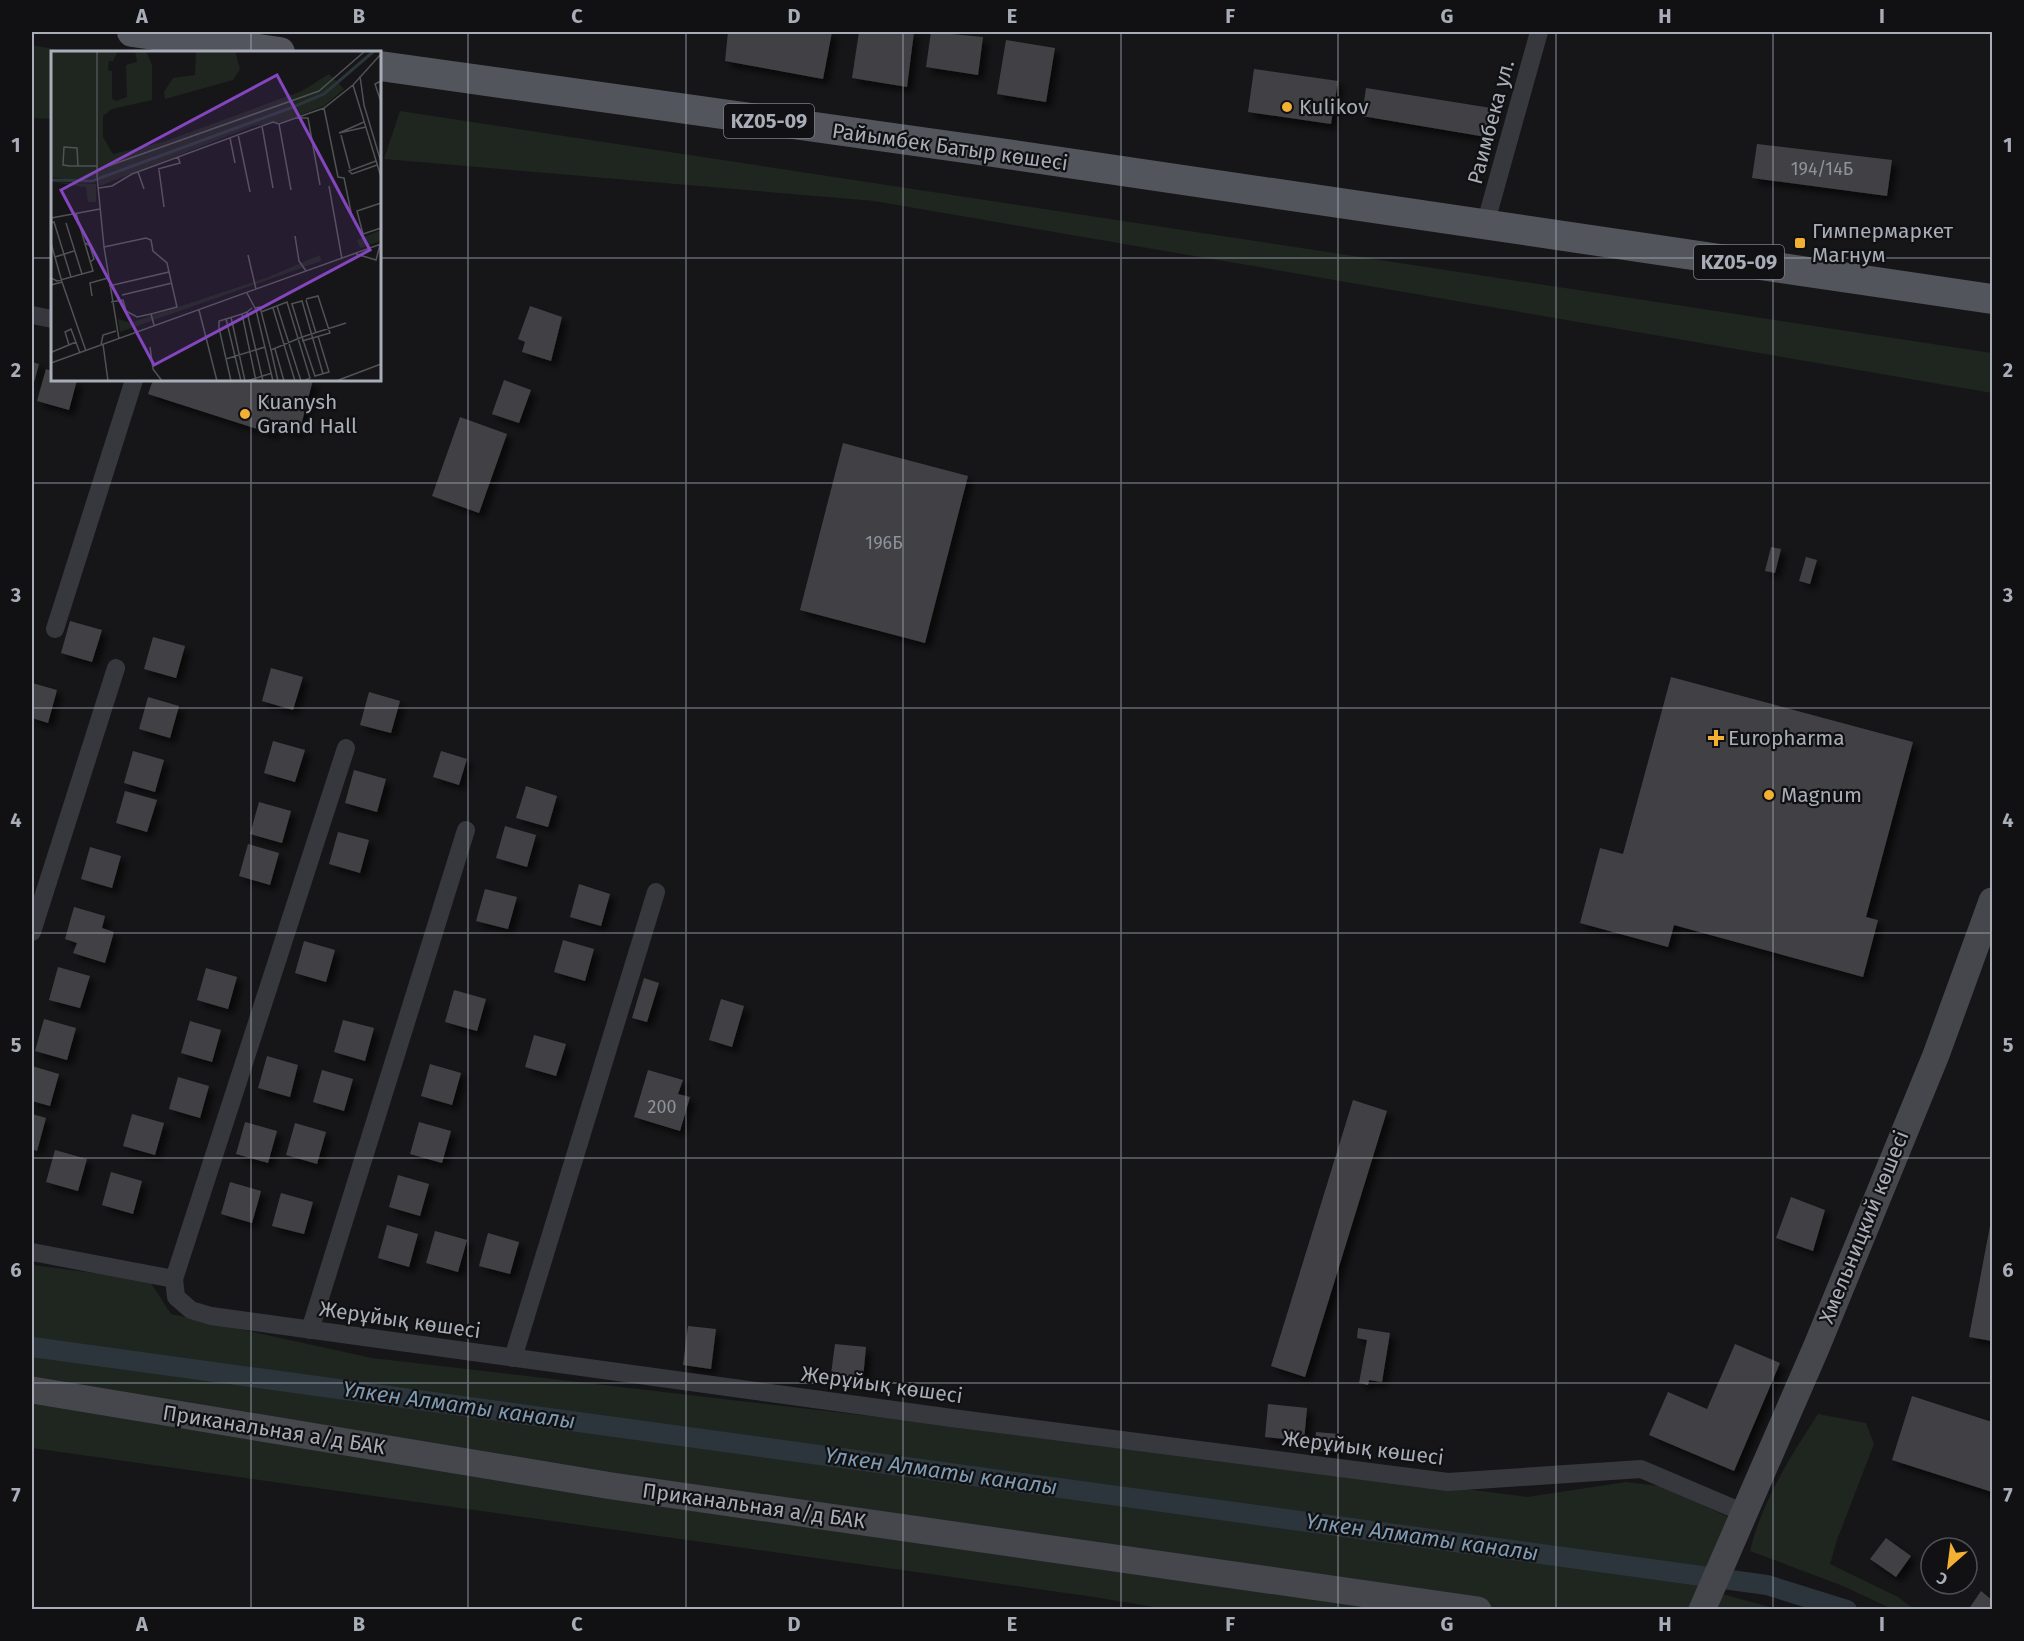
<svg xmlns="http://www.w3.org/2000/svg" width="2024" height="1641" font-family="'Fira Sans',sans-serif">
<defs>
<filter id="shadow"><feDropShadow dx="5.5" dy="5.5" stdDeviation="3" flood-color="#0009"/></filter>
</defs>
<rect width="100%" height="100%" fill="#161618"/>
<g fill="#1e261f">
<path d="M 32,45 L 64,51 L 52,52 L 52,119 L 32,118 Z"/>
<path d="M 400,111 L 1992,353 L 1992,393 L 874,201 L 384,159 Z"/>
<path d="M 32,1265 L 149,1280 L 171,1314 L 372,1358 L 1128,1446 L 1527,1497 L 1626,1482 L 1667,1487 L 1730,1518 L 1700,1588 L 1777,1609 L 1165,1609 L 1094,1597 L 32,1448 Z"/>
<path d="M 1818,1414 L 1866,1423 L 1874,1444 L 1837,1540 L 1830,1564 L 1898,1597 L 1914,1609 L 1892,1609 L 1843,1586 L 1750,1551 C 1762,1501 1790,1457 1818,1414 Z"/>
</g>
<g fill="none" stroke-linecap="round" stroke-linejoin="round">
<path stroke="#2c353c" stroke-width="20" d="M 32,1347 L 1767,1585 L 1847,1610"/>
</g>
<g fill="#404145" filter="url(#shadow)">
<path d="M 728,32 L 832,32 L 823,79 L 725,61 Z"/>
<path d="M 859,32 L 914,32 L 907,87 L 852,78 Z"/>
<path d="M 931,32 L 983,37 L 978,75 L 926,67 Z"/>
<path d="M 1006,40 L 1055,48 L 1046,102 L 997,94 Z"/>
<path d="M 1254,69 L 1338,81 L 1331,124 L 1248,112 Z"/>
<path d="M 1366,88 L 1491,108 L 1486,137 L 1362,116 Z"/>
<path d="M 1757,144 L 1892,160 L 1887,196 L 1752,178 Z"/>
<path d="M 530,306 L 562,317 L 551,361 L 522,352 L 525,342 L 518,339 Z"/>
<path d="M 32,362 L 39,364 L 32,390 Z"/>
<path d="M 46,369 L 52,371 L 52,380 L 77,380 L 69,410 L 37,401 Z"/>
<path d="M 153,380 L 313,380 L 299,433 L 275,426 L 273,434 L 148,394 Z"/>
<path d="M 504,380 L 531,390 L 519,423 L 492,414 Z"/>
<path d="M 460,417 L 507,434 L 479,513 L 432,496 Z"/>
<path d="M 843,443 L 968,476 L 925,643 L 800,610 Z"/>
<path d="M 1771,547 L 1781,549 L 1775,573 L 1765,571 Z"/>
<path d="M 1806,557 L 1817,560 L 1810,584 L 1799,581 Z"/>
<path d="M 70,621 L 102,630 L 92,662 L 61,653 Z"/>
<path d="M 153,637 L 185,646 L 176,678 L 144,669 Z"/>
<path d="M 271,668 L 303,677 L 293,710 L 262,701 Z"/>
<path d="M 1671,677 L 1913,742 L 1866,917 L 1878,920 L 1863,977 L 1674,925 L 1668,947 L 1580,923 L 1600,848 L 1623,854 Z"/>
<path d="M 32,683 L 57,690 L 48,723 L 32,718 Z"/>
<path d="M 369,692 L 400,701 L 391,733 L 360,725 Z"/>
<path d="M 148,697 L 179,706 L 170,738 L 139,729 Z"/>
<path d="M 273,741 L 305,750 L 295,782 L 264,773 Z"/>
<path d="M 133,751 L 164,760 L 155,792 L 124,783 Z"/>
<path d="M 441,751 L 467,759 L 459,785 L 433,777 Z"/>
<path d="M 354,770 L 386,779 L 377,812 L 345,803 Z"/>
<path d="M 526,786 L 557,796 L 548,827 L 516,818 Z"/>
<path d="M 125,791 L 157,800 L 147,832 L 116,823 Z"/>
<path d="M 259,802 L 291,811 L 282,843 L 250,834 Z"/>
<path d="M 505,826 L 536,835 L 527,867 L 496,858 Z"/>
<path d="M 338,832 L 369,840 L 360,873 L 329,864 Z"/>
<path d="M 248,844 L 279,853 L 270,885 L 239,876 Z"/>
<path d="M 90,847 L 121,856 L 112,888 L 81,879 Z"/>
<path d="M 579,884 L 610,894 L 601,926 L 570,917 Z"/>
<path d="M 485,889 L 517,897 L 508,929 L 476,921 Z"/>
<path d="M 74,907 L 105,916 L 102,928 L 114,932 L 105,963 L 73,953 L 77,943 L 65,939 Z"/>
<path d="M 563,940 L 594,949 L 585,981 L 554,972 Z"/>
<path d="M 304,941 L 335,950 L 326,982 L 295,973 Z"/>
<path d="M 58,967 L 90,976 L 80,1008 L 49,1000 Z"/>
<path d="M 206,968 L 237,977 L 228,1009 L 197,1000 Z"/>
<path d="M 644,978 L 659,983 L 647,1022 L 632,1018 Z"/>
<path d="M 454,990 L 486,999 L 477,1031 L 445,1022 Z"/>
<path d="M 721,999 L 744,1006 L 732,1047 L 709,1040 Z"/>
<path d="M 44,1019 L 76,1028 L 67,1060 L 35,1051 Z"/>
<path d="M 343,1020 L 374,1028 L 365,1061 L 334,1052 Z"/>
<path d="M 190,1021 L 221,1030 L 212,1062 L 181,1053 Z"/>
<path d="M 534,1035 L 566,1044 L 556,1076 L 525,1067 Z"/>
<path d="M 267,1056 L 298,1065 L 290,1097 L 258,1088 Z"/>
<path d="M 430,1064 L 461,1073 L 452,1105 L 421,1096 Z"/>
<path d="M 32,1066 L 59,1074 L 50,1106 L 32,1101 Z"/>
<path d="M 322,1070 L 353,1079 L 344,1111 L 313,1102 Z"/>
<path d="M 648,1070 L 683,1080 L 678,1094 L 690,1097 L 680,1131 L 634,1117 Z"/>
<path d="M 178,1077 L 209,1086 L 200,1118 L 169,1109 Z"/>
<path d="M 1353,1100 L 1387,1111 L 1305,1377 L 1271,1366 Z"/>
<path d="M 32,1114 L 46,1118 L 37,1151 L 32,1149 Z"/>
<path d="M 132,1114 L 164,1123 L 155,1155 L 123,1146 Z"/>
<path d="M 245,1122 L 277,1131 L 268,1163 L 236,1154 Z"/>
<path d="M 419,1122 L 451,1131 L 442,1163 L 410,1154 Z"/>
<path d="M 295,1123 L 326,1132 L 317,1164 L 286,1155 Z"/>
<path d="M 55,1150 L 87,1159 L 78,1191 L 46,1182 Z"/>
<path d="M 111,1172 L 142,1181 L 133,1214 L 102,1205 Z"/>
<path d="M 398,1175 L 429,1184 L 420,1216 L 389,1207 Z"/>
<path d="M 230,1182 L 261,1191 L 252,1223 L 221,1214 Z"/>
<path d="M 281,1193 L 313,1202 L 304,1234 L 272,1226 Z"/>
<path d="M 1791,1197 L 1825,1210 L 1813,1251 L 1776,1238 Z"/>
<path d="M 387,1225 L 418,1234 L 409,1267 L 378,1258 Z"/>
<path d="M 1990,1226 L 1992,1227 L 1992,1341 L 1969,1337 Z"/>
<path d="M 435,1231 L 467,1240 L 458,1272 L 426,1263 Z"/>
<path d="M 488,1233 L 519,1242 L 510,1274 L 479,1266 Z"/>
<path d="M 688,1326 L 716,1329 L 711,1369 L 683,1365 Z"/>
<path d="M 1358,1328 L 1390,1333 L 1382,1382 L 1369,1380 L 1368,1385 L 1359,1383 L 1367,1340 L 1357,1338 Z"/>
<path d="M 835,1344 L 866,1347 L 863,1378 L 831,1374 Z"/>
<path d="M 1735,1344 L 1780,1363 L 1734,1471 L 1649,1435 L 1668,1392 L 1707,1409 Z"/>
<path d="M 1912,1396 L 1992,1422 L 1992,1492 L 1892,1460 Z"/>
<path d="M 1268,1404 L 1307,1408 L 1304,1441 L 1265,1437 Z"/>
<path d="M 1316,1432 L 1339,1434 L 1337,1452 L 1315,1451 Z"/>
<path d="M 1886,1538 L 1911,1556 L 1896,1577 L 1870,1559 Z"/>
<path d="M 1981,1591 L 1992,1600 L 1992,1610 L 1968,1610 Z"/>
</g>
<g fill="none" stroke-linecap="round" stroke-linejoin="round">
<g stroke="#37383d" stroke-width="18">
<path d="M 1485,225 L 1539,32"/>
<path d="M 32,315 L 52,319"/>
<path d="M 55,629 L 134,380"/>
<path d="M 32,932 L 116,668"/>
<path d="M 32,1252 L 174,1279 L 176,1297 L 191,1310 L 211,1316 L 952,1418 L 1448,1482 L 1641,1469 L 1742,1512"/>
<path d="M 174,1279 L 346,748"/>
<path d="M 310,1330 L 466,830"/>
<path d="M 513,1358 L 656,892"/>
</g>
<g stroke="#45474d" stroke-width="27">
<path d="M 32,1390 L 612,1486 L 1478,1610"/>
<path d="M 1702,1610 L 1816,1348 L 1936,1055 L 1992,901"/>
</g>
<g stroke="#53555c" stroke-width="30">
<path d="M 132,32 L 280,52"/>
<path d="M 380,66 L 986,151 L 1992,299"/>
</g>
</g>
<path fill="none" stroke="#a8adb8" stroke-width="1.5" stroke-opacity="0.55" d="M 251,32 L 251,52M 468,32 L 468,1610M 686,32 L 686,1610M 903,32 L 903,1610M 1121,32 L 1121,1610M 1338,32 L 1338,1610M 1556,32 L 1556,1610M 1773,32 L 1773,1610M 32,258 L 52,258M 380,258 L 1992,258M 251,380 L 251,1610M 32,483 L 1992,483M 32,708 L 1992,708M 32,933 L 1992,933M 32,1158 L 1992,1158M 32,1383 L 1992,1383"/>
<g fill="#f2b134" stroke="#111113" stroke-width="2">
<circle cx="1287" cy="107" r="6"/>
<rect x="1794" y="237" width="12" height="12" rx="3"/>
<circle cx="245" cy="414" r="6"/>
<path d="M1713 729h6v6h6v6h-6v6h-6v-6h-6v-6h6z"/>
<circle cx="1769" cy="795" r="6"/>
</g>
<g text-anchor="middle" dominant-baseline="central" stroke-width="4.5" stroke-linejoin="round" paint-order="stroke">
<g font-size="18" fill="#8e929b">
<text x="1822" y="169">194/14Б</text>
<text x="884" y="543">196Б</text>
<text x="662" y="1107">200</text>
</g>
<g fill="#111113" stroke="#7b7e86" stroke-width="1.5">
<rect x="724" y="104" width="90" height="34" rx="4.5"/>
<rect x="1694" y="245" width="90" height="34" rx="4.5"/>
</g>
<g font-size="20" font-weight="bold" fill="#a8adb8">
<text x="769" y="121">KZ05-09</text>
<text x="1739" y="262">KZ05-09</text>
</g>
<g font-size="21" fill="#a8adb8" stroke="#111113" text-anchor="start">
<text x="1299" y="107">Kulikov</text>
<text x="1812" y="231">Гимпермаркет<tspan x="1812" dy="24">Магнум</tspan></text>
<text x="257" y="402">Kuanysh<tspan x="257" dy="24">Grand Hall</tspan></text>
<text x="1728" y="738">Europharma</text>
<text x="1781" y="795">Magnum</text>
</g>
<g font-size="21" fill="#a8adb8" stroke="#111113">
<text transform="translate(1491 122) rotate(-75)">Раимбека ул.</text>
<text transform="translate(950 147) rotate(8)">Райымбек Батыр көшесі</text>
<text transform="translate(1864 1227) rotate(-68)">Хмельницкий көшесі</text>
<text transform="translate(400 1320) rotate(8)">Жерұйық көшесі</text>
<text transform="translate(882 1385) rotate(8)">Жерұйық көшесі</text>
<text transform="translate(274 1430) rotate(9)">Приканальная а/д БАК</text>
<text transform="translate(1363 1448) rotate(7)">Жерұйық көшесі</text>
<text transform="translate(754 1506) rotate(8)">Приканальная а/д БАК</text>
</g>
<g font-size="22" font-style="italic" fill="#7f9bb3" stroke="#111113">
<text transform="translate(459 1405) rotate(8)">Үлкен Алматы каналы</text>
<text transform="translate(941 1471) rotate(8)">Үлкен Алматы каналы</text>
<text transform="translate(1422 1537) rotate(8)">Үлкен Алматы каналы</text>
</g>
</g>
<g transform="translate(51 51)">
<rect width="330" height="330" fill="#161618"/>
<path d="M 0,0 L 67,0 L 62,10 L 58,10 L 57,19 L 61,20 L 61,48 L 65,50 L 76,46 L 75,14 L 86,11 L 84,0 L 95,0 L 101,14 L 101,49 L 61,58 L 52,65 L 52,86 L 62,103 L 112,91 L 251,40 L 278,23 L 293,38 L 273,55 L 231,71 L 202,75 L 49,135 L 47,126 L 26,130 L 0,126 ZM 145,0 L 184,0 L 189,18 L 182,29 L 114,48 L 113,41 L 122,27 L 144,24 ZM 0,131 L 45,133 L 45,151 L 37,151 L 35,136 ZM 330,179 L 330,190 L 309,197 L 306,189 ZM 269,204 L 270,210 L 69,281 L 67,268 L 79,272 L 215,227 Z" fill="#1e261f"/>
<path fill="none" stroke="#2c353c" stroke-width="3" d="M 0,129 L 41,130 L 242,56 L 273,43 L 323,0"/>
<path fill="none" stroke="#505258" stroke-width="1.5" d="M 46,0 L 46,125 L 53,196 L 68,288M 309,25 L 313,54 L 330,111M 330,30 L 324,33 L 330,51M 302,34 L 330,126M 273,57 L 287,126 L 293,127 L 301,166M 245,67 L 257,67 L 269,134M 313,71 L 288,82 L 315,76M 228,73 L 240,139M 211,75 L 222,137M 187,83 L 199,141M 290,84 L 299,118M 179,87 L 184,112M 325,110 L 298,120 L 301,123 L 326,114M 27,115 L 26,97 L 13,96 L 12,114 L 19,115 L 46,115M 107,118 L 129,112 L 127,106M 46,119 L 268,40 L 314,0M 108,119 L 113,156M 87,121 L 93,138M 278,135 L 291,208M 48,137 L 61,135 L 81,123 L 222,71 L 228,73 L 273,57 L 302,34 L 330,3M 330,152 L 306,160 L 312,183 L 330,177M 0,167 L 49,158M 0,172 L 3,171 L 20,226M 15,172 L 31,223M 244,185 L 248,210 L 255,220M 33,191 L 39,195 L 43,208 L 39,211M 0,192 L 11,231M 53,196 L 95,187 L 100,189 L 102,200 L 116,212 L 118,221M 305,203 L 325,209 L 329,194M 197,204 L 205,238M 4,206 L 23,200M 0,227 L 6,230 L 42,220 L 25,162M 0,234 L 11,231 L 35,300M 58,235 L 118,221 L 126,256 L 100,263 L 103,274M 196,242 L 205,259 L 222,330M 71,244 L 121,232M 41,245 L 39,232 L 57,227M 255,249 L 265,282M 60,251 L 72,249 L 75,260 L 86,266 L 100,263M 240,253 L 251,250 L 272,323M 226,255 L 250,330M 201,257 L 196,261 L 212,330M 204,257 L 209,256 L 220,299 L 251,286 L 241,253M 222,257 L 244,330M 148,259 L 166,330M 196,261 L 191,263 L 205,330M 210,261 L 236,251 L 259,327 L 253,330M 180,266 L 194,330M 175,268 L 168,270 L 168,277 L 180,330M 267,285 L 278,321 L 264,325 L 251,286 L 295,272M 251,290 L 279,282 L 267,245 L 255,248M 52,293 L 57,330M 18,294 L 14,281 L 20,278 L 29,302M 50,294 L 52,284 L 65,280M 99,296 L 102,318 L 111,330M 224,298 L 233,330M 220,299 L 227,330M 1,301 L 25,291M 175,308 L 214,296M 0,312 L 330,193M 190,330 L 175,268 L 191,263M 196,330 L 221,322M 285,330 L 330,313"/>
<path fill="#8446be" fill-opacity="0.15" stroke="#8446be" stroke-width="3" d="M 226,24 L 319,199 L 103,314 L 10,139 Z"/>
<rect width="330" height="330" fill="none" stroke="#a8adb8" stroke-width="3"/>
</g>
<rect width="2024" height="1641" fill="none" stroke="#111113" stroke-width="66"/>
<g transform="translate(1949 1566) rotate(208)"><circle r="28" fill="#111113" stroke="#4d4f55" stroke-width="1.5"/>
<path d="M0-4.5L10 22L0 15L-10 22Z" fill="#f2b134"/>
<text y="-9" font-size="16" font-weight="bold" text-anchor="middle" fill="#a8adb8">С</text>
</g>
<rect x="33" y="33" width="1958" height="1575" fill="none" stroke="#a8adb8" stroke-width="2"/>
<g font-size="20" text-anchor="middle" font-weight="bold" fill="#a8adb8">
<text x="142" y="23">A</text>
<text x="359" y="23">B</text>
<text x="577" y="23">C</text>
<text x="794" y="23">D</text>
<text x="1012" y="23">E</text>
<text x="1230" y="23">F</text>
<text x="1447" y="23">G</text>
<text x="1665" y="23">H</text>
<text x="1882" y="23">I</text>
<text x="16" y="152">1</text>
<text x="2008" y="152">1</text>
<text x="16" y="377">2</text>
<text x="2008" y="377">2</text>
<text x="16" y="602">3</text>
<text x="2008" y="602">3</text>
<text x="16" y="827">4</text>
<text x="2008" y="827">4</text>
<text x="16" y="1052">5</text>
<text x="2008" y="1052">5</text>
<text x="16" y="1277">6</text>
<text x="2008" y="1277">6</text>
<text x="16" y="1502">7</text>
<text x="2008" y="1502">7</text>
<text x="142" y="1631">A</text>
<text x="359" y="1631">B</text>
<text x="577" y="1631">C</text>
<text x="794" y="1631">D</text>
<text x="1012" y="1631">E</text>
<text x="1230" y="1631">F</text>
<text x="1447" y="1631">G</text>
<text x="1665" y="1631">H</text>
<text x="1882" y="1631">I</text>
</g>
</svg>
